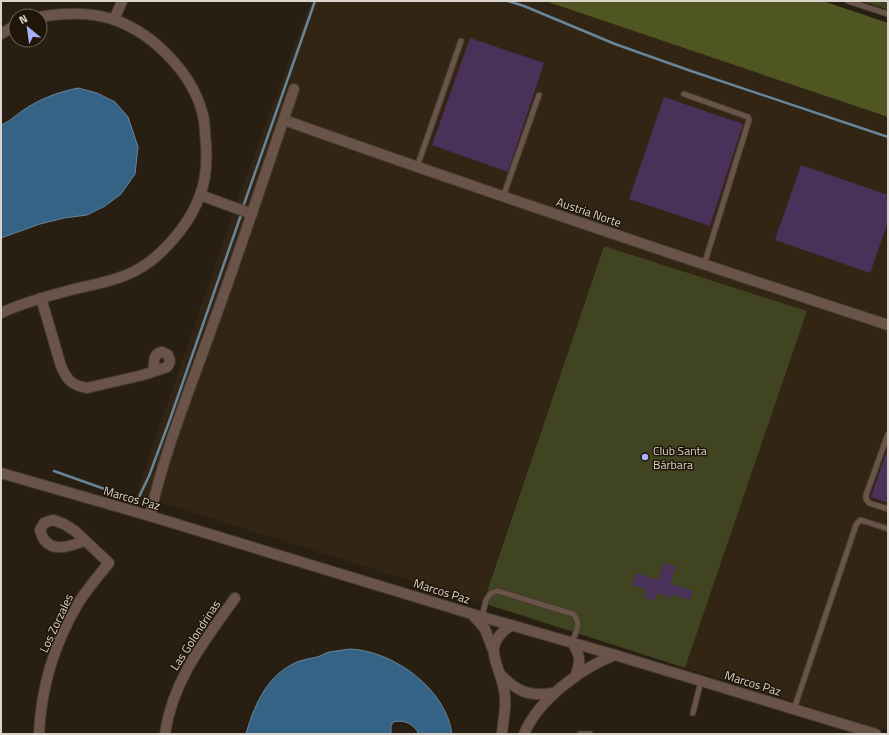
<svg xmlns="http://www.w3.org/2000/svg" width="889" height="735" font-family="'Titillium Web',sans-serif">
<rect width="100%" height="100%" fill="#281e12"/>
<path fill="#332513" d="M 311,1 L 545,1 L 888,117 L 888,731 L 685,668 L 807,311 L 604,246 L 482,603 L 136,495 L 235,207 Z"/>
<g fill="#404420">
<path d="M 862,1 L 888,1 L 888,10 L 886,9 Z"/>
<path d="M 604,246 L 807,311 L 685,668 L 483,603 Z"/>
</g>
<path fill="#505621" d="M 545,1 L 823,1 L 888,23 L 888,117 Z"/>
<g fill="#356385" stroke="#67859b">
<path d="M 78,88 L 97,93 L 115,102 L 128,117 L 138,147 L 135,174 L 121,194 L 105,206 L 87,215 L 64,218 L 40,224 L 1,238 L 1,125 C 9,122 15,116 22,111 C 39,99 58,92 78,88 Z"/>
<path d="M 350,649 C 394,651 446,689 452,734 L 419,734 C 414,724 404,719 393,722 L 391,726 L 391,734 L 246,734 C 253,708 266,678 291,665 C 299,660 308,659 317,657 C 321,656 325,653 329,652 C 336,651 343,650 350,649 Z"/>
</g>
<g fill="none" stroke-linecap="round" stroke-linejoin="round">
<g stroke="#67859b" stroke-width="2.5">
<path d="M 508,1 L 524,6 L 615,44 L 691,71 L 888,137"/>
<path d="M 243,207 L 315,1"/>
<path d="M 54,471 L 130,498 L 138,499 L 149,476 L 169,422 L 242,212"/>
</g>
</g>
<g fill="#49315a">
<path d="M 470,38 L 544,63 L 508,172 L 432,145 Z"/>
<path d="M 664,97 L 743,124 L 710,226 L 629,199 Z"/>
<path d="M 801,165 L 888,195 L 888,222 L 870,273 L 775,240 Z"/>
<path d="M 887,451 L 888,452 L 888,503 L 871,497 Z"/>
<path d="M 664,563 L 676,567 L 670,583 L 693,591 L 690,600 L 671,594 L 670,598 L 657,593 L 654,601 L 644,597 L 647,590 L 632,585 L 636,573 L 658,580 Z"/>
</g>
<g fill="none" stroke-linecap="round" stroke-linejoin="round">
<defs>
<g id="service">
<path d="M 848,1 L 888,14"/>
<path d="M 684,94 L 748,117 L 749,120 L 704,265"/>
<path d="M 417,167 L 461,41"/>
<path d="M 503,197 L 539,95"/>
<path d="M 888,434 L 866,495 L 866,499 L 869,503 L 888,509"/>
<path d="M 482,617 C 485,606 485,592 498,591 L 573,614 C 582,623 576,632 572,642"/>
<path d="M 794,709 L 856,525 L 860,520 L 864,521 L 888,529"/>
<path d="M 693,713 L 701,681"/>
<path d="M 580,734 L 590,734"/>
</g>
<g id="minor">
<path d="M 114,20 L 122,1"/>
<path d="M 1,34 L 16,25"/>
<path d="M 284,120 C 484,191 686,259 888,325"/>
<path d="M 200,195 L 252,214"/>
<path d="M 41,298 L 61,366 C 67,380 71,385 87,388 L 143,375 L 167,367 C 171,362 170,360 168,355 L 162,352 C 152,354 154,363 154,371"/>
<path d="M 1,313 C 22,303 45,297 67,291 C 102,282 131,280 159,254 C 176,238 192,218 200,195 C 206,180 207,160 206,144 C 205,137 205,128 204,120 C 196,77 156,35 115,20 C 92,12 63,13 40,17"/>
<path d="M 1,473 L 150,516 L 472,614 L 615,655 L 876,734"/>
<path d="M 150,516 C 164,452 190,389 212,327 C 241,248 267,168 294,89"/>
<path d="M 472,614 L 485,629 L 493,650"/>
<path d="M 572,642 C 581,657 581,661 575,677"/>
<path d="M 500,674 C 517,692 530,697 554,693"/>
<path d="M 39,734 C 41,688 55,642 79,602 C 88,588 98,576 109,563 L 75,531 L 64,524 L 53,520 L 44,523 L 40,530 C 46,554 67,548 84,541"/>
<path d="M 165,734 C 172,681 205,640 235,598"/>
<path d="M 502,734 C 503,722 506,709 505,697 C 503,666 477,647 512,625"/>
<path d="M 524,734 C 538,700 581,668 615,655"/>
</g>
</defs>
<use href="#service" stroke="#453b30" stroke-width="7"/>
<use href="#minor" stroke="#453b30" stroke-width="12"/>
<use href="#service" stroke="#6a544a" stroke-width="5"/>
<use href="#minor" stroke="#6a544a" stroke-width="10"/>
</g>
<circle fill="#a8b0fc" stroke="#1f1509" stroke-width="1.5" cx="645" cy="457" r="4"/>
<g text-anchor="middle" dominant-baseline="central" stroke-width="3" stroke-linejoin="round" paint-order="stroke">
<g font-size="12" fill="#dbd4cd" stroke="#1f1509">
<text transform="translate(589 212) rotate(19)">Austria Norte</text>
<text transform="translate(132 498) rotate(16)">Marcos Paz</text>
<text transform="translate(442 591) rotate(17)">Marcos Paz</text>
<text transform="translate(56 623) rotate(-65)">Los Zorzales</text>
<text transform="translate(195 635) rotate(-57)">Las Golondrinas</text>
<text transform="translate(753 683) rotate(17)">Marcos Paz</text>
</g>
<g font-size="12" fill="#dbd4cd" stroke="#1f1509" text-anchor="start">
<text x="653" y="450">Club Santa<tspan x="653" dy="14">Bárbara</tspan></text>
</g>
</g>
<rect width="889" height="735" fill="none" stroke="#dbd4cd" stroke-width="4"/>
<g transform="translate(28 28) rotate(331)"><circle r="19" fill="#1f1509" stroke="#6a6157"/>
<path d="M0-3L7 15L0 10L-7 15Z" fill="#a8b0fc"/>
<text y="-6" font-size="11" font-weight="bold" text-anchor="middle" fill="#dbd4cd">N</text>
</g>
</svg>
